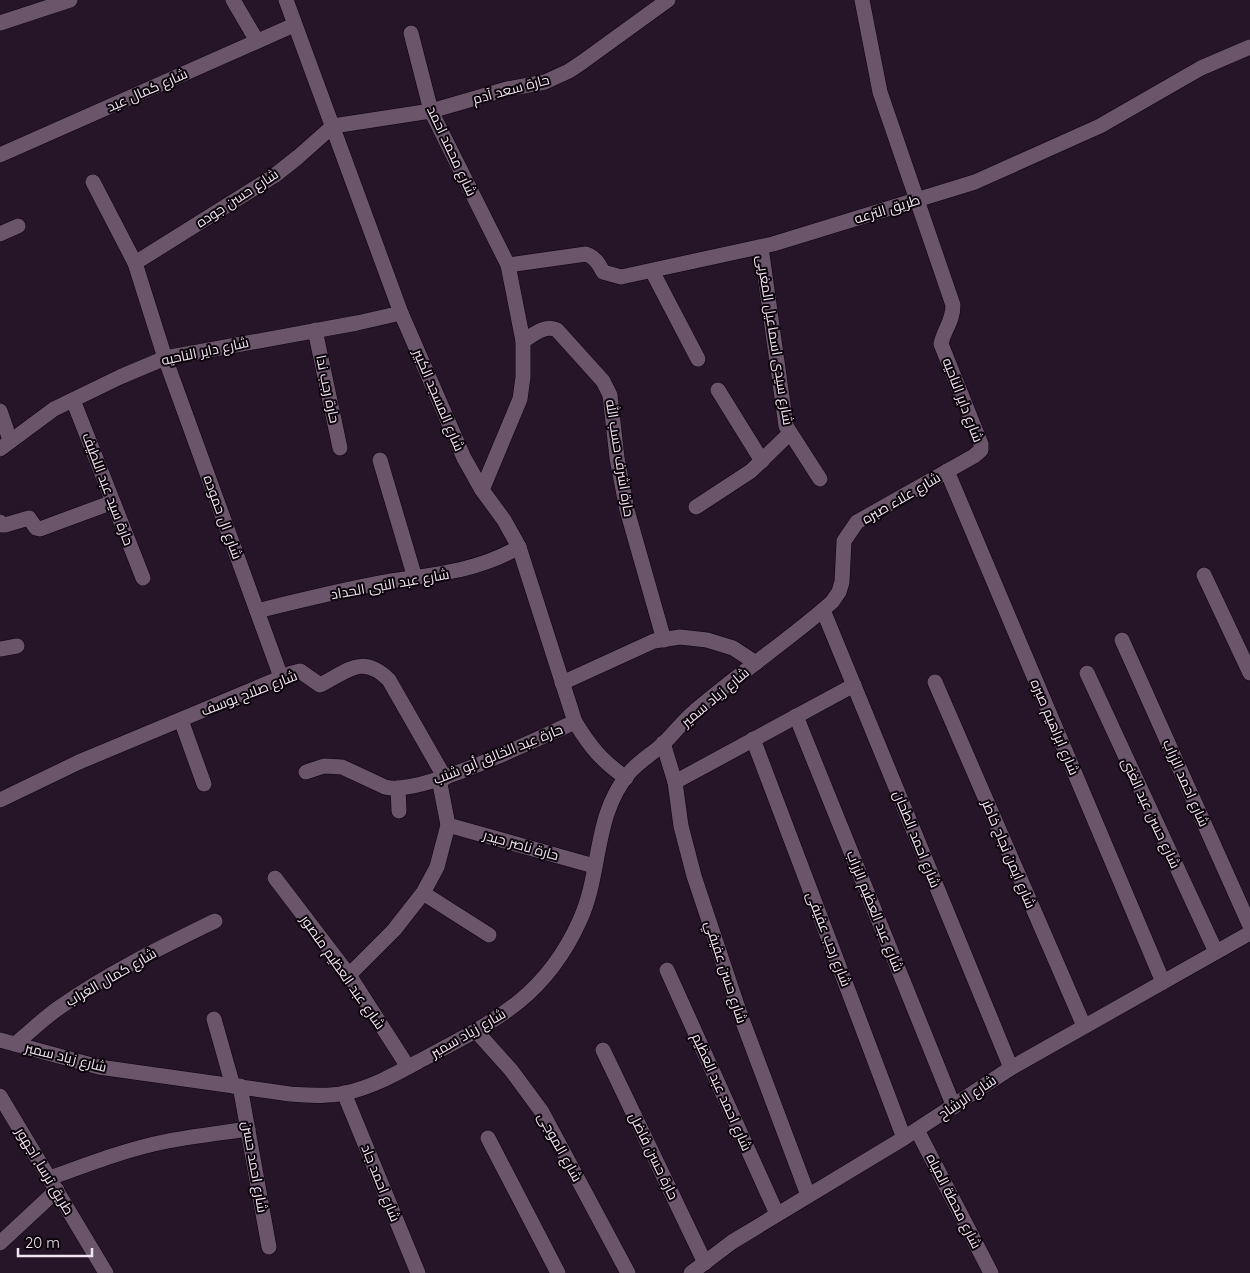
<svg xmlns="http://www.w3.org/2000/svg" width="1250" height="1273" font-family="Quicksand,Cairo,sans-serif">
<rect width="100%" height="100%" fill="#261428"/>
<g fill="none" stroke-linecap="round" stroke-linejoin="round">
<defs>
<g id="minor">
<path d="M 233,0 L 257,41"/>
<path d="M 286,0 L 401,313 L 464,458 L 482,490 L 504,520 L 519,547 L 575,722 C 591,748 601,760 626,778"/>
<path d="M 0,23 L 70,0"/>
<path d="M 411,33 L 431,111 L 508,265 L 523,341 L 523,377 L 520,399 L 482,490"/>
<path d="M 0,155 L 294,25"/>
<path d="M 93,182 L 135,263 L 165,358 L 281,677"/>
<path d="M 0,234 L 18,226"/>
<path d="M 761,247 L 786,426 L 820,479"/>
<path d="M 135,263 L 274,176 L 298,157 L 333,126 L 431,111 L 507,89 L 545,82 L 569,71 L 581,63 L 668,0"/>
<path d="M 508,265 L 586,254 C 595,257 599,264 603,272 L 621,277 L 773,244 L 975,182 L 1100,126 L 1201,68 L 1250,47"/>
<path d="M 652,271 L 698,359"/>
<path d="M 315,330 L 340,448"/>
<path d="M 523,341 C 533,335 545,324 557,330 L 603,381 L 610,395 L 617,458 L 627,510 L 664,640"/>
<path d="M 718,390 L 762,461"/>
<path d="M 73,400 L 143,578"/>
<path d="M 0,411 L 10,440"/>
<path d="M 0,449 L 54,409 L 120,377 L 165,358 L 357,323 L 401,313"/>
<path d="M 380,460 L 415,578"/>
<path d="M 947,471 L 1163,982"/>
<path d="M 696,507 L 751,471 L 790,433"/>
<path d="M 0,522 L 2,525 L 5,525 L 29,518 L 36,528 L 40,529 L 113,502"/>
<path d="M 1204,575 L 1250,673"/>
<path d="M 823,610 L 1011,1068"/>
<path d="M 257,611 C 301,600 346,589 391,581 C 437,574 477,571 519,547"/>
<path d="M 1122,640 L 1250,926"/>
<path d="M 0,649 L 17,646"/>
<path d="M 1087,673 L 1216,952"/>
<path d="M 935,682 L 1084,1026"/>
<path d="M 562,683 L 654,641 L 680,637 L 707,640 L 733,648 L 756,663"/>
<path d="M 796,716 L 954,1107"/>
<path d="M 181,720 L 204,784"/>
<path d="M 753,739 L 904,1138"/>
<path d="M 663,743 L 675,782 L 681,826 L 694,876 L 740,1014 L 808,1195"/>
<path d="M 306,772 L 324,766 L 342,767 L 385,787 C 420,797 538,738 575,722"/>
<path d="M 675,782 L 854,685"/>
<path d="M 398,788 L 399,811"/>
<path d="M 0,800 L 79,762 L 292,673 L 300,671 L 320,685 C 347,672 362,653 389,680 L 445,778"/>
<path d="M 448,825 L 594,866"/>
<path d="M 275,878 L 349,975 L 408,1067"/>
<path d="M 423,893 L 489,935"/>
<path d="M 667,970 L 777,1214"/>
<path d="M 349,975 L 394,930 L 423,893 L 437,867 L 448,825 L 439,779"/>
<path d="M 214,1019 L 233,1086"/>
<path d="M 476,1031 L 511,1070 L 542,1112 L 628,1273"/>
<path d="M 0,1040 L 99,1067 L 290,1094 C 308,1095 327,1097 345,1093 C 374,1087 401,1071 427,1057 C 497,1020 546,996 580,920 C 602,872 593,816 629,773 C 639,761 654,753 665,742 C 675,732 684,720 695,711 C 739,673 788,641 832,602 L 839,592 L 842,582 L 844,541 L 857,522 L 974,456 L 981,450 L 981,444 L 941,344 C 944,329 953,322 953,305 L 880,92 L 862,0"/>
<path d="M 15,1044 C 30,1032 44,1018 60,1007 C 108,973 162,947 215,921"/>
<path d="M 603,1050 L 705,1263"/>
<path d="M 240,1086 L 269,1247"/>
<path d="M 344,1093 L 418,1273"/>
<path d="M 917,1130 L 991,1273"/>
<path d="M 488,1138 L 558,1273"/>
<path d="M 50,1178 C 88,1164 127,1149 168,1141 C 194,1136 221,1133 248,1129"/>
<path d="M 0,1243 L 57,1190"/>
<path d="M 691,1273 L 732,1242 L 904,1138 L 1011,1068 L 1250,933"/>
</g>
<path id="tertiary" d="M 0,1096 L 106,1273"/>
</defs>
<use href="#minor" stroke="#0f0210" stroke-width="16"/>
<use href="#tertiary" stroke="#0f0210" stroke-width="16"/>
<use href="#minor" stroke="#6a556b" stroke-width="15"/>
<use href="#tertiary" stroke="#6a556b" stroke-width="15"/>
</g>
<g text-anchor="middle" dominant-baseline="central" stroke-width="4" stroke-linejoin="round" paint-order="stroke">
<g font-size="14" fill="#f1e4f1" stroke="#0b040b">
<text transform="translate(511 89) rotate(-15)">حارة سعد آدم</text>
<text transform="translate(147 90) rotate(-24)">شارع كمال عيد</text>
<text transform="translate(452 151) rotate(65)">شارع محمد احمد</text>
<text transform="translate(237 198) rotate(-33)">شارع حسن جوده</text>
<text transform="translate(887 209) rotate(-17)">طريق الترعه</text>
<text transform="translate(775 340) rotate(81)">شارع سيدى اسماعيل المغربى</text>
<text transform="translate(205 351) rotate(-12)">شارع داير الناحيه</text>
<text transform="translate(328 389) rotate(78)">حارة رجب ندا</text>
<text transform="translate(439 400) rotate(67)">شارع المسجد الكبير</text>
<text transform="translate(963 400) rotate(69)">شارع داير الناحيه</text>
<text transform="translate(620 458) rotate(81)">حارة اشرف حسب الله</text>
<text transform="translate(108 489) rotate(69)">حارة سيد عبد اللطيف</text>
<text transform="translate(901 498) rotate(-30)">شارع علاء صبره</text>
<text transform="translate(223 517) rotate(70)">شارع ال حموده</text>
<text transform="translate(390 584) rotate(-10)">شارع عبد النبى الحداد</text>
<text transform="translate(249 693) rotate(-21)">شارع صلاح يوسف</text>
<text transform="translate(715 697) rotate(-40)">شارع زياد سمير</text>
<text transform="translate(1055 727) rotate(67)">شارع ابراهيم صبره</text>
<text transform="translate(498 754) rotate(-22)">حارة عبد الخالق أبو شنب</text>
<text transform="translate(1186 783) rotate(66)">شارع احمد الزراب</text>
<text transform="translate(1151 813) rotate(65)">شارع حسن عبد الغنى</text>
<text transform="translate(917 839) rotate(68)">شارع احمد الطحان</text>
<text transform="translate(521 845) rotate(16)">حارة ناصر حيدر</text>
<text transform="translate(1009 854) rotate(67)">شارع ايمن نجاح خاطر</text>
<text transform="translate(875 911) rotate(68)">شارع عبد العظيم الزراب</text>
<text transform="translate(829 939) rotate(69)">شارع رجب عفيفى</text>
<text transform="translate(343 972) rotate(55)">شارع عبد العظيم منصور</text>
<text transform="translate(726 972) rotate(72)">شارع حسن عفيفي</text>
<text transform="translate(111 977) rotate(-30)">شارع كمال الغراب</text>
<text transform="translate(468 1033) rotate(-30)">شارع زياد سمير</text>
<text transform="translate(66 1057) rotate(14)">شارع زياد سمير</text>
<text transform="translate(722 1092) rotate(66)">شارع احمد عبد العظيم</text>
<text transform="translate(967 1097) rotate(-34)">شارع الرشاح</text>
<text transform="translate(560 1147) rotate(61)">شارع الموجى</text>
<text transform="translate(654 1156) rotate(64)">حارة حسن فاضل</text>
<text transform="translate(255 1167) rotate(80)">شارع احمد حسن</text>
<text transform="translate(45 1171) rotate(59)">طريق ترسا, اجهور</text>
<text transform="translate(381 1183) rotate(68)">شارع احمد جاد</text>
<text transform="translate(954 1201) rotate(63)">شارع محطة المياه</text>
</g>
</g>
<path d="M18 1248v8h74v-8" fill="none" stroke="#f1e4f1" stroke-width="2.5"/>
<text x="25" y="1248" font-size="15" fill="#f1e4f1" stroke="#0b040b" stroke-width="4" paint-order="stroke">20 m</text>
</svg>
